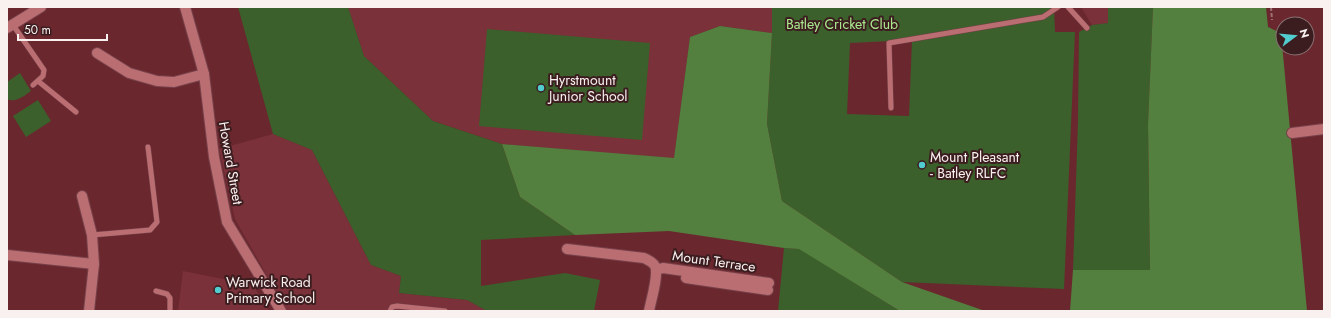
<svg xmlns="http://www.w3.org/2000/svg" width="1331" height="318" font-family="Jost,sans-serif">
<rect width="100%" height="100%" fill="#6b272e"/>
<g fill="#7a3139">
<path d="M 348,7 L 772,7 L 772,33 L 720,26 L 690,37 L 674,159 L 502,144 L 433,121 L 364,56 Z"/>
<path d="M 1081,7 L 1108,7 L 1108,23 L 1092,25 Z"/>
<path d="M 273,134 L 312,150 L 371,265 L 401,276 L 399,293 L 467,300 L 487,311 L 287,311 L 235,219 L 219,149 Z"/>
<path d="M 183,271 L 253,285 L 269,311 L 178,311 Z"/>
</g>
<g fill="#3b602b" fill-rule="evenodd">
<path d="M 238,7 L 348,7 L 364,56 L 433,121 L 502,144 L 520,197 L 575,235 L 481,240 L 481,286 L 565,273 L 600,280 L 594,311 L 487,311 L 467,300 L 399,293 L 401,276 L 371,265 L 312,150 L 273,134 Z"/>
<path d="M 772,7 L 1054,7 L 1055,32 L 1075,32 L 1064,289 L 902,282 L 782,201 L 767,124 L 772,33 ZM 912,40 L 909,116 L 847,114 L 850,43 Z"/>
<path d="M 1108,7 L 1153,7 L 1148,124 L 1150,270 L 1073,270 L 1078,121 L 1079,32 L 1092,25 L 1108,23 Z"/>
<path d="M 487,29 L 650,43 L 642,140 L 479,126 Z"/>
<path d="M 20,73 L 31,91 C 24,96 16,103 7,99 L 7,82 Z"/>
<path d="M 38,100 L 51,121 L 26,137 L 13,116 Z"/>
<path d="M 784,248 L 800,249 L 900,311 L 778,311 Z"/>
</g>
<g fill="#53803f">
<path d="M 1153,7 L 1266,7 L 1268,27 L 1281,33 L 1307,311 L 1070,311 L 1073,270 L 1150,270 L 1148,124 Z"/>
<path d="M 720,26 L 772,33 L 767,124 L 782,201 L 902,282 L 985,311 L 900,311 L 799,249 L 784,248 L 669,231 L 575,235 L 520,197 L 502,144 L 674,158 L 690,37 Z"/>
</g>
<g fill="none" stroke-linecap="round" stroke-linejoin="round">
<defs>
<g id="service">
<path d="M 1068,7 L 1087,28"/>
<path d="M 13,25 L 44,70 L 43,76 L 33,85"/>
<path d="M 38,81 L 76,112"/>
<path d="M 891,108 L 889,43 L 1043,17 L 1058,7"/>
<path d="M 92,235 L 150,230 L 157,222 L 148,147"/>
<path d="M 156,291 L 167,294 L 170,298 L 170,311"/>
<path d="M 390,311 L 392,307 L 397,306 L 445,311"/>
</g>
<g id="minor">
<path d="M 185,7 L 204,74 L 214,157 L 227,222 L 281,311"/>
<path d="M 7,28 L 41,7"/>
<path d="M 97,53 L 129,73 L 157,81 L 174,82 L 204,74"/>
<path d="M 1292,133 L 1324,129"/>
<path d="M 82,196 L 92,235 L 94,264 L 89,311"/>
<path d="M 567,249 L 644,258 C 648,260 653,262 655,266 C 659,275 651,300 649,311"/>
<path d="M 7,255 L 94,264"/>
<path d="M 656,270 L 663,268 L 769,283"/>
<path d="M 686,278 L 768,290"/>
</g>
</defs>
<use href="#service" stroke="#76414a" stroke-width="6"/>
<use href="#minor" stroke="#76414a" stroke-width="12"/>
<path stroke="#9e7074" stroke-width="2" stroke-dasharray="4 2" stroke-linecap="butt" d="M 1271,7 L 1272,20"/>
<use href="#service" stroke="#ba6e72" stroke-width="5"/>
<use href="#minor" stroke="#ba6e72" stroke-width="10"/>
</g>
<g fill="#52cdcf" stroke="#3c1d1f" stroke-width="1.5">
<circle cx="541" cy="88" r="4"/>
<circle cx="922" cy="165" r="4"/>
<circle cx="218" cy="290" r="4"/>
</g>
<g text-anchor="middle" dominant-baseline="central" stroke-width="4" stroke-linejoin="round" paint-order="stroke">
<g font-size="14" fill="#aaea8f" stroke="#3c1d1f">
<text x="842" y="24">Batley Cricket Club</text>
</g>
<g font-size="14" fill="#f9f0f0" stroke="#3c1d1f" text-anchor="start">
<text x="549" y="80">Hyrstmount<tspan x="549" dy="16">Junior School</tspan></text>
<text x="930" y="157">Mount Pleasant<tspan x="930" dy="16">- Batley RLFC</tspan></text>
<text x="226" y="282">Warwick Road<tspan x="226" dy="16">Primary School</tspan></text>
</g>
<g font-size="14" fill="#f9f0f0" stroke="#3c1d1f">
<text transform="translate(231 163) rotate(80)">Howard Street</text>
<text transform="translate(714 261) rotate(8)">Mount Terrace</text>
</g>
</g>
<rect width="1331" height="318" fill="none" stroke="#f9f0f0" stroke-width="16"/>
<g transform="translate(1295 36) rotate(74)"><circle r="19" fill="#3c1d1f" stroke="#887173"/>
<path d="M0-3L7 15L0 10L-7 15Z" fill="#52cdcf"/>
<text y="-6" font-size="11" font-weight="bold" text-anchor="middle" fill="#f9f0f0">N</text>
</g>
<path d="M18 34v6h89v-6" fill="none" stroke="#f9f0f0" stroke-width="2"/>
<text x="24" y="34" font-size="12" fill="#f9f0f0" stroke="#3c1d1f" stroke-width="3" paint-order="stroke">50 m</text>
</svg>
